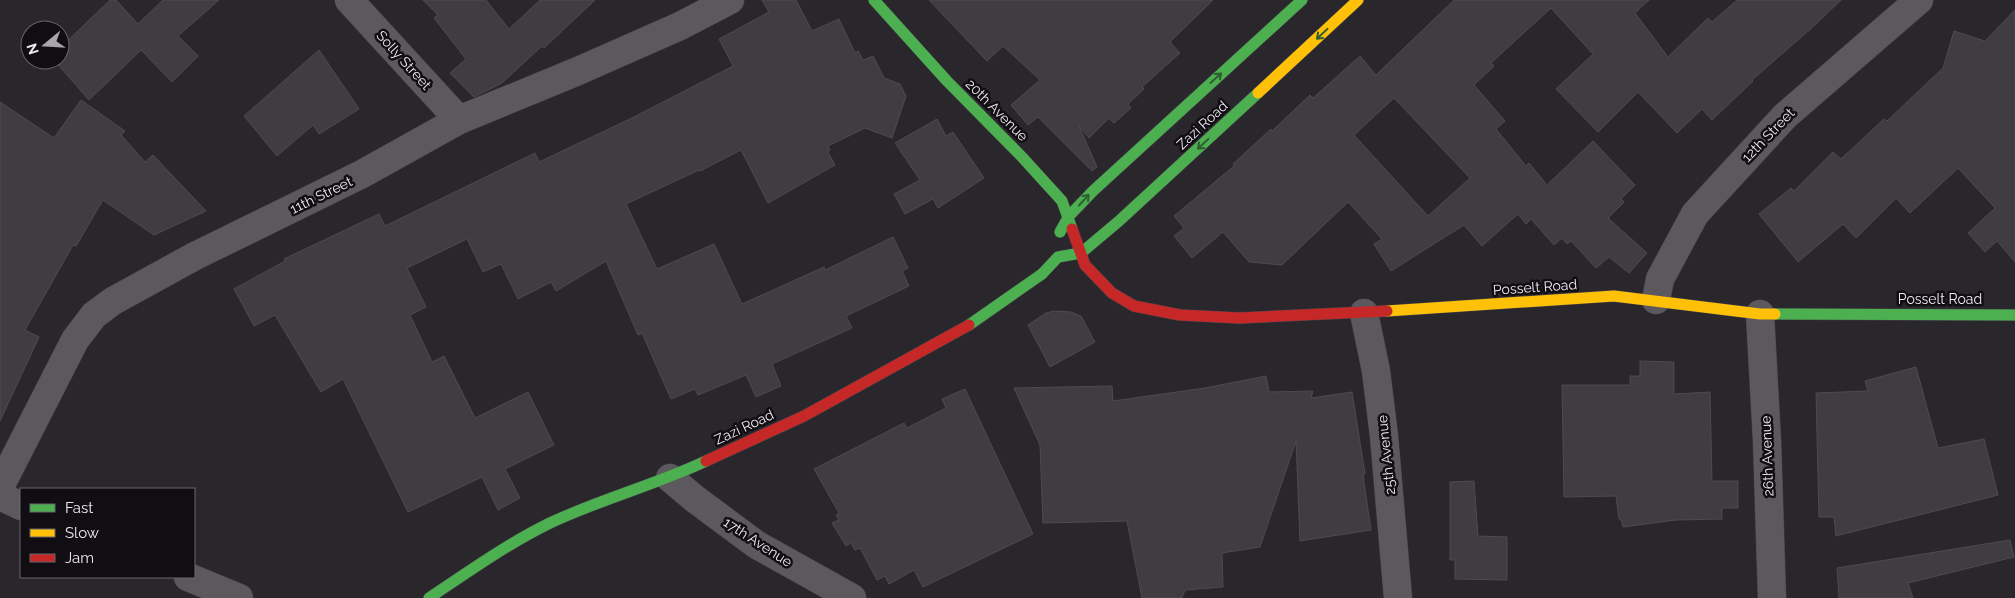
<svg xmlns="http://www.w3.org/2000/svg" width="2015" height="598" font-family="Raleway,sans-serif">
<rect width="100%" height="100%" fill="#29262c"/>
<g fill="#403d42" stroke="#4d4b50" fill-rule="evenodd">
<path d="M 110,0 L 116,0 L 138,24 L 163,0 L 219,0 L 178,36 L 198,56 L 172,82 L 141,50 L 89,100 L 54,60 L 60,60 L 60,48 Z"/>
<path d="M 423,0 L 486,0 L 509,29 L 540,0 L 595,0 L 544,48 L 542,46 L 502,83 L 474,97 L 450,73 L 466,59 L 434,18 L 438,15 Z"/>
<path d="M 762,0 L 796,0 L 812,31 L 839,19 L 855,53 L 858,51 L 863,60 L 873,56 L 884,78 L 900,84 L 906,96 L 892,138 L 865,128 L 828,146 L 830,150 L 828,152 L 835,165 L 768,203 L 741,150 L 700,171 L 699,170 L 626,204 L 657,269 L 714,244 L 742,304 L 824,267 L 825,270 L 893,237 L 908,268 L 902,271 L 909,286 L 846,316 L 852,328 L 772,364 L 781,386 L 756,397 L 746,375 L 698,395 L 695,389 L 671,399 L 642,333 L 638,335 L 606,261 L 556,291 L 551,282 L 518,299 L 501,264 L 483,272 L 467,239 L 407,268 L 426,307 L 410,315 L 432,362 L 444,356 L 475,418 L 528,392 L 554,445 L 505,469 L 520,498 L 498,510 L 482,477 L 408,512 L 343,379 L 321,392 L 275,315 L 254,326 L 234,289 L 285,261 L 284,259 L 379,214 L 385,226 L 535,153 L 539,162 L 632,118 L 733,66 L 719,39 L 769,12 Z"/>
<path d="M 929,0 L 1213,0 L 1170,42 L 1180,53 L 1142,87 L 1144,89 L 1128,104 L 1131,108 L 1114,123 L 1109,118 L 1089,138 L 1079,126 L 1097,167 L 1092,171 L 1038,117 L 1028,125 L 1011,105 L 1040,80 L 1003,46 L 987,61 Z"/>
<path d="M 1454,0 L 1649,0 L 1635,13 L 1668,57 L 1708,18 L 1712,22 L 1737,0 L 1841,0 L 1814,26 L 1752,80 L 1753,81 L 1712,120 L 1702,109 L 1677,133 L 1638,92 L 1598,132 L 1556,89 L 1593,54 L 1551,8 L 1491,63 L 1494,66 L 1474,85 L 1505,121 L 1496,129 L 1526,166 L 1529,163 L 1547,185 L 1593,141 L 1635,185 L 1621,199 L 1624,202 L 1608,218 L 1647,253 L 1629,273 L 1609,257 L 1596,268 L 1571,241 L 1567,244 L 1562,238 L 1554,245 L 1531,219 L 1526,224 L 1518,214 L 1482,246 L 1464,225 L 1391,271 L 1374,244 L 1382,239 L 1348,202 L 1282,265 L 1249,262 L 1223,232 L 1192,258 L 1174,236 L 1184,228 L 1174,216 L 1234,166 L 1233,164 L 1271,129 L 1272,131 L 1310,95 L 1313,98 L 1360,56 L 1376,75 ZM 1394,98 L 1470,178 L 1428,216 L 1354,135 Z"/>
<path d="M 2015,10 L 2015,262 L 1997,241 L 1985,252 L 1968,233 L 1995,208 L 1958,168 L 1910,213 L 1896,198 L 1856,238 L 1843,224 L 1798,262 L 1759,214 L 1791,188 L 1794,191 L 1833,152 L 1841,159 L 1884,119 L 1887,121 L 1943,68 L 1954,31 L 1985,41 Z"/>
<path d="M 319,50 L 359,109 L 319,134 L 313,125 L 277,156 L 244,116 Z"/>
<path d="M 81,100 L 125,131 L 121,135 L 145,162 L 153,155 L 206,211 L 154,235 L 103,200 L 76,246 L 73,245 L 25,330 L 39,337 L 0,421 L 0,102 L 54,138 Z"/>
<path d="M 937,119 L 946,136 L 953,132 L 984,178 L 938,208 L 933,199 L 905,214 L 894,194 L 920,180 L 895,143 Z"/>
<path d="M 1054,311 L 1071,312 L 1081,316 L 1095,342 L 1050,367 L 1028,325 L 1046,313 Z"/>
<path d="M 1640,361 L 1674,362 L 1674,394 L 1710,392 L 1712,481 L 1738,481 L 1738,508 L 1722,508 L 1722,519 L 1676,520 L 1623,527 L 1621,519 L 1619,519 L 1616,496 L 1564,497 L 1562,385 L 1630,385 L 1630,376 L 1640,376 Z"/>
<path d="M 1916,367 L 1938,448 L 1984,439 L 1998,495 L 1836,536 L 1834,517 L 1819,517 L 1816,393 L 1868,391 L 1865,381 Z"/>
<path d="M 1266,376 L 1269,392 L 1313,391 L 1311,398 L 1352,392 L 1365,474 L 1363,475 L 1371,530 L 1300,541 L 1296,441 L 1260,547 L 1222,553 L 1223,587 L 1185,590 L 1182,598 L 1142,598 L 1127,521 L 1043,523 L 1040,445 L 1014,388 L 1112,386 L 1113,401 L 1205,388 Z"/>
<path d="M 965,389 L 1033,534 L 923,587 L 914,570 L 889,584 L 885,576 L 877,580 L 860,548 L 855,550 L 851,543 L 846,546 L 832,523 L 839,520 L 836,515 L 839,513 L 814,469 L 904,423 L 907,428 L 946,408 L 942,399 Z"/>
<path d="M 1474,481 L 1478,536 L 1507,537 L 1507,580 L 1455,579 L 1455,560 L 1450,560 L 1450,482 Z"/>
<path d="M 2010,540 L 2014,557 L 1908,583 L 1913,598 L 1839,598 L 1837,568 Z"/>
</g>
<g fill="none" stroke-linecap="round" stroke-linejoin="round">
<defs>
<g id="street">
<path d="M 349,0 L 459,120"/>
<path d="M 1656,300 L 1660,279 L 1695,214 L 1785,116 L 1919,0"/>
<path d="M 1364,313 L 1376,371 L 1384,436 L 1398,598"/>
<path d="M 1760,314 L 1767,441 L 1772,598"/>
<path d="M 670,478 L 695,499 L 757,545 L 852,598"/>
<path d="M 0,487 L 75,340 L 94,315 L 113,301 L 195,256 L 362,174 L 459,120 L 578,71 L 680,26 L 730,0"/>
<path d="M 0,496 L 21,506"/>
<path d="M 188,577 L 239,598"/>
</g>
<g id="fast">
<path d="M 874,0 L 947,81 L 1022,157 L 1062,201 L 1072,229"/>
<path d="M 1060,232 L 1069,216 L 1093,191 L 1302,0"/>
<path d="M 1775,314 L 2015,315"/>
<path d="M 969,325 L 1042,274 L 1058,257 L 1081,253 L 1119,221 L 1258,93"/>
<path d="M 429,598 C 468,572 507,544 550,523 C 601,499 655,485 706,461"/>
</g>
<g id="slow">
<path d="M 1258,93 L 1358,0"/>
<path d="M 1387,311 L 1614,296 L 1760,314 L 1775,314"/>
</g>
<g id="jam">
<path d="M 1072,229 L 1085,265 L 1112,293 L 1134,306 L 1180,315 L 1239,318 L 1387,311"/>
<path d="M 706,461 L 804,416 L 969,325"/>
</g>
</defs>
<use href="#street" stroke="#464348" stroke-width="29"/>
<use href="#fast" stroke="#464348" stroke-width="12"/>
<use href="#slow" stroke="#464348" stroke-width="12"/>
<use href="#jam" stroke="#464348" stroke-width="12"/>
<use href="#street" stroke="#5c595e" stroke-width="28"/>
<use href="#fast" stroke="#4caf50" stroke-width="11"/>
<use href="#slow" stroke="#ffc107" stroke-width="11"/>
<use href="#jam" stroke="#c62828" stroke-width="11"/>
</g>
<defs><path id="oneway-shaft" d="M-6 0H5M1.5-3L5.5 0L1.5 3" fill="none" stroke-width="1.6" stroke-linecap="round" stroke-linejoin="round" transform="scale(1.25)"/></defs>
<g stroke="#2e5e32">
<use href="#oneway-shaft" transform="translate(1322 34) rotate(137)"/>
<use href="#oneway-shaft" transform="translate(1216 78) rotate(-42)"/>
<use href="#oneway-shaft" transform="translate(1203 144) rotate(137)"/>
<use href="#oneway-shaft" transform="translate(1084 200) rotate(-47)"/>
</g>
<g text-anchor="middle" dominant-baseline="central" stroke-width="5" stroke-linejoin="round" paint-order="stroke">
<g font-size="14" fill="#eee9f1" stroke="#110e13">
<text transform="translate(404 60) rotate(48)">Solly Street</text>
<text transform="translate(997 110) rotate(45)">20th Avenue</text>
<text transform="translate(1202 125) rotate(-43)">Zazi Road</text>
<text transform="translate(1768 135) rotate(-46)">12th Street</text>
<text transform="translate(321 195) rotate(-26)">11th Street</text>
<text transform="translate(1535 287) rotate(-4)">Posselt Road</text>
<text x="1940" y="299">Posselt Road</text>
<text transform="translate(744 427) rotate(-25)">Zazi Road</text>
<text transform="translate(1386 455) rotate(-96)">25th Avenue</text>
<text transform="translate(1767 456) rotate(-92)">26th Avenue</text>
<text transform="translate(758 542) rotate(33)">17th Avenue</text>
</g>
</g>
<rect x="20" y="488" width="175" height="90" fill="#110e13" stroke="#69666c"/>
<rect x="30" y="504" width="25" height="8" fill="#4caf50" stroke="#69666c"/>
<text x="65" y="513" font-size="15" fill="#eee9f1">Fast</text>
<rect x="30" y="529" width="25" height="8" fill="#ffc107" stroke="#69666c"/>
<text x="65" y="538" font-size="15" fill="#eee9f1">Slow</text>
<rect x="30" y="554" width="25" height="8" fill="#c62828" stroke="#69666c"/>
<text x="65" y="563" font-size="15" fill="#eee9f1">Jam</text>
<g transform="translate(45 45) rotate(252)"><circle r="24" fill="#110e13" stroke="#69666c"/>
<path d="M0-4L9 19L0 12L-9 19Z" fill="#a9a5ac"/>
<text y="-8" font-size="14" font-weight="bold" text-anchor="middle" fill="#eee9f1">N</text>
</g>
</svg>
